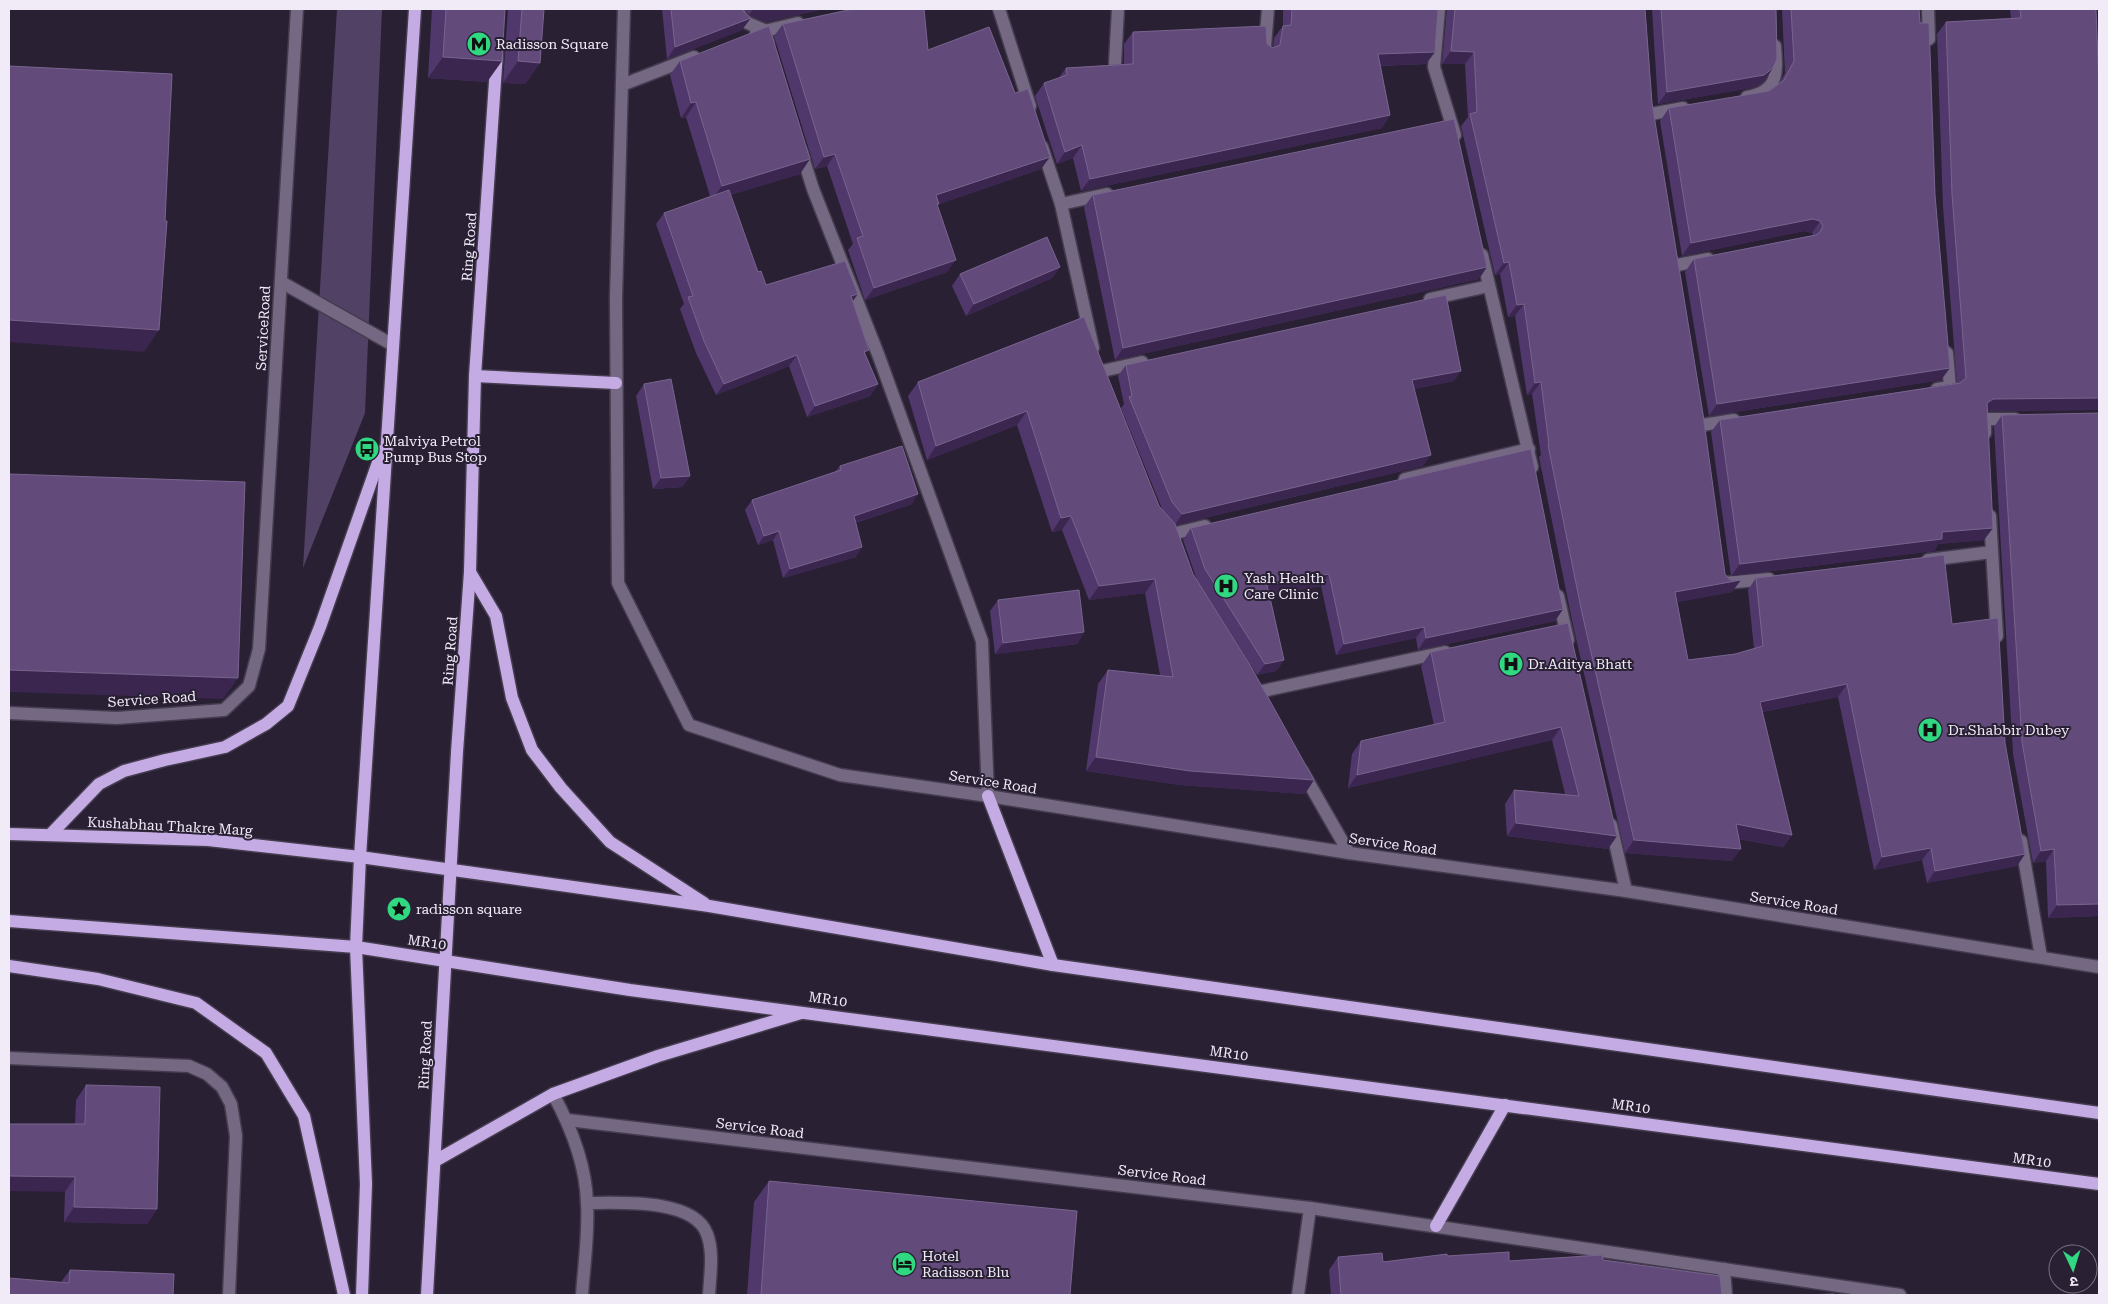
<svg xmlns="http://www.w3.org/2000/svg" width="2108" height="1304" font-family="'Roboto Serif','Noto Sans Devanagari',serif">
<rect width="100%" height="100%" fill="#292034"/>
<path fill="#514165" d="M 337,9 L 382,9 L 365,413 L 303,568 Z"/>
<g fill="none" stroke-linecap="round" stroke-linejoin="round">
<defs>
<g id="minor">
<path d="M 624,9 L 616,298 L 618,583 L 689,725 L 840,775 L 988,796 L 1349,853 L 1626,891 L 2099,967"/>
<path d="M 737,9 L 743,21 L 764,30 L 768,43"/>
<path d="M 999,9 L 1030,106"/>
<path d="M 1439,9 L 1434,67 L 1455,135"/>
<path d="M 1928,9 L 1929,39"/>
<path d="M 756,33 L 798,23"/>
<path d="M 1265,46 L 1268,9"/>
<path d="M 1115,63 L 1118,9"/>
<path d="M 622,85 L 694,57"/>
<path d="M 1747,97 C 1779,91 1777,73 1775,46"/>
<path d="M 1651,114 L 1683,108"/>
<path d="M 1042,147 L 1061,204 L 1093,348"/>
<path d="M 801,151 L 813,189 L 878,354 L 982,641 L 988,796"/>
<path d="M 1061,204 L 1107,194"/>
<path d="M 1482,255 L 1532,467"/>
<path d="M 1677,265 L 1708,259"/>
<path d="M 281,282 L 393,345"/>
<path d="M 1430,299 L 1489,286"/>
<path d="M 1098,372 L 1142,362"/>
<path d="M 1937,389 L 1950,387 L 1947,353"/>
<path d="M 1702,425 L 1734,420"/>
<path d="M 1985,433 L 1985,419 L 2015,419"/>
<path d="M 1405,479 L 1529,449"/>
<path d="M 1990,516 L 1997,636"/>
<path d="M 1172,534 L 1205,526"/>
<path d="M 1928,560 L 1992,552"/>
<path d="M 1724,583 L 1769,579"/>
<path d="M 1558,596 L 1568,640"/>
<path d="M 1258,692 L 1445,652"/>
<path d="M 9,713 L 117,718 L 224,710 L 249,686 L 259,649 L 297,9"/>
<path d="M 1302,771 L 1349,853"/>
<path d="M 1611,825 L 1626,891"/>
<path d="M 2021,841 L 2041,957"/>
<path d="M 9,1058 L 189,1066 L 207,1074 L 222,1087 L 231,1104 L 236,1136 L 229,1295"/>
<path d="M 553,1094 C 571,1127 586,1166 587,1203 C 589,1233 584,1265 582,1295"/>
<path d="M 568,1120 L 1310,1208 L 1900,1295"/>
<path d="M 587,1203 C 619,1203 694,1198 707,1234 C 714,1252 710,1276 709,1295"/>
<path d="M 1724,1269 L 1726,1295"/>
<path d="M 1298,1295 L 1310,1208"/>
</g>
<g id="major">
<path d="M 475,376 L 616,383"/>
<path d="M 470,572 L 496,616 L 512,698 L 532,750 L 561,788 L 610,842 L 704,903"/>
<path d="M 988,796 L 1053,965"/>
<path d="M 9,834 L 208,840 L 360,857 L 709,906 L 1053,965 L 2099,1113"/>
<path d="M 50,835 L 99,784 L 124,771 L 165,760 L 225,747 L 266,724 L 288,706 L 320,627 L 382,451"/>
<path d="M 9,921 L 356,947 L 630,990 L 2099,1184"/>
<path d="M 9,966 L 98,979 L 196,1003 L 266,1053 L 304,1116 L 344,1295"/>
<path d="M 435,1161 L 553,1094 L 658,1056 L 801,1013"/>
<path d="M 1436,1226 L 1505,1105"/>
<path d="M 362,1295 L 366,1184 L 356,947 L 360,857 L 415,9"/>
<path d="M 427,1295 L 457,752 L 470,572 L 475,376 L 497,52"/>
</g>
</defs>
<use href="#minor" stroke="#453c4f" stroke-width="15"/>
<use href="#major" stroke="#453c4f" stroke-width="15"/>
<use href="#minor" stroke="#746883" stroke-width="12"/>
<use href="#major" stroke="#c4abe3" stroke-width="12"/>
</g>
<g fill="#51386c">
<path d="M 432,9 L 505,9 L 487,82 L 428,78 Z"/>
<path d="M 508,9 L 544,9 L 540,63 L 525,84 L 503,83 Z"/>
<path d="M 662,9 L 742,9 L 742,30 L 667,59 Z"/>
<path d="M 745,9 L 824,9 L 765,22 L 749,15 Z"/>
<path d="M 1283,9 L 1438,9 L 1426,64 L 1380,66 L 1390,115 L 1382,128 L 1081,191 L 1073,158 L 1057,164 L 1035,96 L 1044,83 L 1058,79 L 1066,68 L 1124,64 L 1124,44 L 1133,32 L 1267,44 L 1273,48 L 1274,38 L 1283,26 Z"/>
<path d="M 1447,9 L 1645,9 L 1652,103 L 1725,574 L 1732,592 L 1677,602 L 1688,660 L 1735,654 L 1754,649 L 1748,590 L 1756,578 L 1952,624 L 2005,743 L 2025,854 L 2017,866 L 1927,883 L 1922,860 L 1874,870 L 1838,697 L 1762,712 L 1792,835 L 1783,847 L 1738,839 L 1732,861 L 1625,853 L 1573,625 L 1539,457 L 1541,455 L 1532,394 L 1527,395 L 1515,316 L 1508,317 L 1500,274 L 1495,275 L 1461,126 L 1468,117 L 1465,64 L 1442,64 Z"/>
<path d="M 1652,9 L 1776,9 L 1773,68 L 1764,81 L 1756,87 L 1658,104 Z"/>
<path d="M 1782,9 L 1919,9 L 1941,380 L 1709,416 L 1685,272 L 1694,259 L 1813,235 L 1812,233 L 1804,231 L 1682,256 L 1660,121 L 1669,108 L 1769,91 L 1780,83 L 1785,73 Z"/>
<path d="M 2010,9 L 2096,9 L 2099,87 L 2099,410 L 1987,411 L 1984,540 L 1938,544 L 1934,551 L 1731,576 L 1711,432 L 1720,420 L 1957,383 L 1943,207 L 1937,34 L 1946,22 L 2011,18 Z"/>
<path d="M 783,24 L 928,50 L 1041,169 L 939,204 L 937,206 L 947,272 L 865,300 L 848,250 L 853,244 L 827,166 L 815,169 L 774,36 Z"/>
<path d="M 680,61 L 800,174 L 730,195 L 758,272 L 766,285 L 853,301 L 866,355 L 878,384 L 870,396 L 807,417 L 789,366 L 716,395 L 696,353 L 680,309 L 684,304 L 656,224 L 664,213 L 710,196 L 686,117 L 681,118 L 670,75 Z"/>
<path d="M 1093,195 L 1479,279 L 1115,360 L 1084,207 Z"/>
<path d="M 1060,267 L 1052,278 L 966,316 L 952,286 L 960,274 Z"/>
<path d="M 1084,317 L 1159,506 L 1163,511 L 1121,408 L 1124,404 L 1118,376 L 1126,365 L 1454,381 L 1414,389 L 1423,466 L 1175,525 L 1193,574 L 1305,794 L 1180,785 L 1086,771 L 1098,684 L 1108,670 L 1160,675 L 1145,593 L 1089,600 L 1062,530 L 1052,532 L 1017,425 L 927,460 L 908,396 L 918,382 Z"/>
<path d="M 644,384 L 690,476 L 682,487 L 653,489 L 636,396 Z"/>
<path d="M 2099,413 L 2099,916 L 2048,918 L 2046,861 L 2033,863 L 2013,754 L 1994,427 L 2002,415 Z"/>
<path d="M 840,466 L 912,504 L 855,523 L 856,557 L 783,578 L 773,540 L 758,545 L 745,510 L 752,500 L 836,471 Z"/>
<path d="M 1191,528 L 1563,609 L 1555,621 L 1418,650 L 1416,638 L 1336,655 L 1321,586 L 1270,595 L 1284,660 L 1276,671 L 1257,675 L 1197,580 L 1183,540 Z"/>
<path d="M 998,600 L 1084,632 L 1077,644 L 995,654 L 990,611 Z"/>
<path d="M 1568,623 L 1608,849 L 1507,836 L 1505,804 L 1514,790 L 1565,794 L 1552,740 L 1348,788 L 1352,754 L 1361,741 L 1434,725 L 1421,666 L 1431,652 Z"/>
<path d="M 86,1085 L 157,1209 L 147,1224 L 64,1222 L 65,1192 L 75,1124 L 76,1100 Z"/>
<path d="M 769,1181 L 1070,1295 L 747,1295 L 754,1202 Z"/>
<path d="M 1447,1256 L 1509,1261 L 1603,1260 L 1722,1295 L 1331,1295 L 1329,1270 L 1338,1257 L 1383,1262 Z"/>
<path d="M 70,1270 L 173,1295 L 61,1282 Z"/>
</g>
<g fill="#3a264f">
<path d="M 753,9 L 824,9 L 765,22 L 749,15 Z"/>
<path d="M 751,18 L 742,30 L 667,59 L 675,47 Z"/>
<path d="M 1451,51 L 1474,52 L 1465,64 L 1442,64 Z"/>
<path d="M 1435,52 L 1426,64 L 1369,66 L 1378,54 Z"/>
<path d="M 443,57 L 502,61 L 487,82 L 428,78 Z"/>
<path d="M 518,61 L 540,63 L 525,84 L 503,83 Z"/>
<path d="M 1773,68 L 1764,81 L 1756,87 L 1658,104 L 1667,92 Z"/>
<path d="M 696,102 L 686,117 L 681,118 L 691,103 Z"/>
<path d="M 1390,115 L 1382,128 L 1081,191 L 1090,179 Z"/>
<path d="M 1082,145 L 1073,158 L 1057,164 L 1065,152 Z"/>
<path d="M 835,154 L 827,166 L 815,169 L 824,157 Z"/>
<path d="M 1050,157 L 1041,169 L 939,204 L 931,216 L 936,195 Z"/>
<path d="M 810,159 L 800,174 L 711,201 L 722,186 Z"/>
<path d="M 1813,219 L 1820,221 L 1812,233 L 1804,231 L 1682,256 L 1691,243 Z"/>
<path d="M 956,260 L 947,272 L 865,300 L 874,288 Z"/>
<path d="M 1509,262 L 1500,274 L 1495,275 L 1504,263 Z"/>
<path d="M 1060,267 L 1052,278 L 966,316 L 974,304 Z"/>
<path d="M 1487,267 L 1479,279 L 1115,360 L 1123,348 Z"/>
<path d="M 858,294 L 850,305 L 851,296 Z"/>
<path d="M 1524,304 L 1515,316 L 1508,317 L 1517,305 Z"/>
<path d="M 9,320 L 159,330 L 144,352 L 9,342 Z"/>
<path d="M 797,355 L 789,366 L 716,395 L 724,384 Z"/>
<path d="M 1950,368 L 1941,380 L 1709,416 L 1717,404 Z"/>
<path d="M 1461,371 L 1454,381 L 1404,391 L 1412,380 Z"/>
<path d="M 1541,382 L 1532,394 L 1527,395 L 1535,383 Z"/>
<path d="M 878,384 L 870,396 L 807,417 L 815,406 Z"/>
<path d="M 2099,398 L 2099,410 L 1985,411 L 1987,403 L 1993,399 Z"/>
<path d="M 1027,411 L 1017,425 L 927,460 L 936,446 Z"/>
<path d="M 1431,455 L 1423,466 L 1175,525 L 1182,514 Z"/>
<path d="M 690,476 L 682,487 L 653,489 L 661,478 Z"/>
<path d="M 918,494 L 912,504 L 847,525 L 854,516 Z"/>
<path d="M 1071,516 L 1062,530 L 1052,532 L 1061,518 Z"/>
<path d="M 1993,528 L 1984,540 L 1938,544 L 1934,551 L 1731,576 L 1740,564 L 1942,532 Z"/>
<path d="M 779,531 L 773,540 L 758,545 L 764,536 Z"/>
<path d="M 862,547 L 856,557 L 783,578 L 790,569 Z"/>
<path d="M 1329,574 L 1321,586 L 1259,596 L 1267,585 Z"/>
<path d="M 1155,579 L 1145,593 L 1089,600 L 1099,586 Z"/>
<path d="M 1741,580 L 1732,592 L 1666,604 L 1675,592 Z"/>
<path d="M 1563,609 L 1555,621 L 1418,650 L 1426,638 Z"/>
<path d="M 1424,627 L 1416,638 L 1336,655 L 1344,644 Z"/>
<path d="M 1084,632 L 1077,644 L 995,654 L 1003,643 Z"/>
<path d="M 1284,660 L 1276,671 L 1257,675 L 1265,664 Z"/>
<path d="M 9,670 L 238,678 L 223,699 L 9,692 Z"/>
<path d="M 1847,684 L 1838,697 L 1751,714 L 1760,702 Z"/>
<path d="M 1561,727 L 1552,740 L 1348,788 L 1357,775 Z"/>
<path d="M 1096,757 L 1314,780 L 1305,794 L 1180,785 L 1086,771 Z"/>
<path d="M 1516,823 L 1617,836 L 1608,849 L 1507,836 Z"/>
<path d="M 1736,824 L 1792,835 L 1783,847 L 1727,837 Z"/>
<path d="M 1634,840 L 1741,849 L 1732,861 L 1625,853 Z"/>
<path d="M 1931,848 L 1922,860 L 1874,870 L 1882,857 Z"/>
<path d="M 2054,849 L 2046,861 L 2033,863 L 2041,851 Z"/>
<path d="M 2025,854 L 2017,866 L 1927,883 L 1935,871 Z"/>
<path d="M 2099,904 L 2099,916 L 2048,918 L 2057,905 Z"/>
<path d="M 9,1176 L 75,1177 L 65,1192 L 9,1191 Z"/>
<path d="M 74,1207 L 157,1209 L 147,1224 L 64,1222 Z"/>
</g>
<g fill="#624b7b" stroke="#79648e">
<path d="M 446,9 L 505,9 L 502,61 L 443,57 Z"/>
<path d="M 522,9 L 544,9 L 540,63 L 518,61 Z"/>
<path d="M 671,9 L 742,9 L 745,13 L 751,18 L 675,47 Z"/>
<path d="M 853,9 L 924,9 L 928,50 L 989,27 L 1015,93 L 1028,89 L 1050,157 L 936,195 L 939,204 L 937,204 L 956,260 L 874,288 L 857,238 L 863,236 L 835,154 L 824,157 L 783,24 Z"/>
<path d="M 1292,9 L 1438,9 L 1435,52 L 1378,54 L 1390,115 L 1090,179 L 1082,145 L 1065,152 L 1044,83 L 1067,75 L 1066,68 L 1133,64 L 1133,32 L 1266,26 L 1267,44 L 1273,48 L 1280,45 L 1283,26 L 1291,25 Z"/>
<path d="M 1455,9 L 1645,9 L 1652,103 L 1703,414 L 1725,574 L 1730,580 L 1741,580 L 1675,592 L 1688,660 L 1735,654 L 1763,646 L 1756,578 L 1944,555 L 1952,624 L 1998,618 L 2005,743 L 2025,854 L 1935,871 L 1931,848 L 1882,857 L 1847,684 L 1760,702 L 1792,835 L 1736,824 L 1741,849 L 1634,840 L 1582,613 L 1548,445 L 1549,445 L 1541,382 L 1535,383 L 1524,304 L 1517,305 L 1509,262 L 1504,263 L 1470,114 L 1477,112 L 1474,52 L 1451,51 Z"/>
<path d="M 1661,9 L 1776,9 L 1777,59 L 1773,68 L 1764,75 L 1667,92 Z"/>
<path d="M 1791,9 L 1919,9 L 1920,23 L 1929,23 L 1935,195 L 1950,368 L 1717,404 L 1694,259 L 1816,235 L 1820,232 L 1823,226 L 1820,221 L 1813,219 L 1691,243 L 1669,108 L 1769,91 L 1784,80 L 1794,61 Z"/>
<path d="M 2020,9 L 2096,9 L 2099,87 L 2099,398 L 1993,399 L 1987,403 L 1993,528 L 1942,532 L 1942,539 L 1740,564 L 1720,420 L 1960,383 L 1966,378 L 1952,194 L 1946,22 L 2021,18 Z"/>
<path d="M 769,26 L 810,159 L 722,186 L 696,102 L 691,103 L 680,61 Z"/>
<path d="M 9,66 L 172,74 L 165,221 L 167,221 L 159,330 L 9,320 Z"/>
<path d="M 1454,119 L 1487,267 L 1123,348 L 1093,195 Z"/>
<path d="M 729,190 L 758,272 L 761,271 L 766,285 L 845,261 L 858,294 L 851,296 L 869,350 L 864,352 L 878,384 L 815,406 L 797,355 L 724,384 L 704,341 L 688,297 L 693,296 L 664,213 Z"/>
<path d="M 1047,237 L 1060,267 L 974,304 L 960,274 Z"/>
<path d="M 1446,295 L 1461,371 L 1412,380 L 1431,455 L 1182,514 L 1172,502 L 1129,397 L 1132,396 L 1126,365 Z"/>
<path d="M 1084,317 L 1159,506 L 1175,524 L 1193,574 L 1250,665 L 1314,780 L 1190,771 L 1096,757 L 1108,670 L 1173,677 L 1155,579 L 1099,586 L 1071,516 L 1061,518 L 1027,411 L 936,446 L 918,382 Z"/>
<path d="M 671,379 L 690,476 L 661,478 L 644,384 Z"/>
<path d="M 2099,413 L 2099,904 L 2057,905 L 2054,849 L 2041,851 L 2022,742 L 2002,415 Z"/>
<path d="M 902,446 L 918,494 L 854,516 L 862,547 L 790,569 L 779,531 L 764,536 L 752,500 L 841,470 L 840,466 Z"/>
<path d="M 1531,449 L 1563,609 L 1426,638 L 1424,627 L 1344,644 L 1329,574 L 1267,585 L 1284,660 L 1265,664 L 1205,569 L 1191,528 Z"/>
<path d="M 9,474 L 245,482 L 238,678 L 9,670 Z"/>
<path d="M 1079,590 L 1084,632 L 1003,643 L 998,600 Z"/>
<path d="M 1568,623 L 1617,836 L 1516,823 L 1514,790 L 1579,796 L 1561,727 L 1357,775 L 1361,741 L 1445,722 L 1431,652 Z"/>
<path d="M 86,1085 L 160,1087 L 157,1209 L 74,1207 L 75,1177 L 9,1176 L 9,1124 L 85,1124 Z"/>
<path d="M 769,1181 L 1077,1211 L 1070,1295 L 761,1295 Z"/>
<path d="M 1509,1252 L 1509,1261 L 1602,1255 L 1603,1260 L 1720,1276 L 1722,1295 L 1341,1295 L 1338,1257 L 1382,1253 L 1383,1262 L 1447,1254 L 1447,1256 Z"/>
<path d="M 70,1270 L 174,1274 L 173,1295 L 9,1295 L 9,1278 L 69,1283 Z"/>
<path d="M 1834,1294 L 1834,1295 L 1800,1295 Z"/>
</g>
<defs>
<symbol id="metro-disc" viewBox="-11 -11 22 22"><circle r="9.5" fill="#31d882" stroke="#292034"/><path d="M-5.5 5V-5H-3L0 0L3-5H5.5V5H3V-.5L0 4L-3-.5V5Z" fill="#111"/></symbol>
<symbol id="bus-disc" viewBox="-11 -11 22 22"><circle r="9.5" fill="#31d882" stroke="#292034"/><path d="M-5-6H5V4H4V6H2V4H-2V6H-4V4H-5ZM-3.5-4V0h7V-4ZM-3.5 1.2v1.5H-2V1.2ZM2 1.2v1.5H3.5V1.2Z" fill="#111"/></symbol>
<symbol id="hospital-disc" viewBox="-11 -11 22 22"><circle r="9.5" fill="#31d882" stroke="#292034"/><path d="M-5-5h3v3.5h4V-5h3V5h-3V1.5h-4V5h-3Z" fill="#111"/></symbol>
<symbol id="sight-disc" viewBox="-11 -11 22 22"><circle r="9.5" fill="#31d882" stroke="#292034"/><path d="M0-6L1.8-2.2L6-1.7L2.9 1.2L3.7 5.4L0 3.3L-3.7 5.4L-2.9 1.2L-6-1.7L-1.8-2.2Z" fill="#111"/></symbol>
<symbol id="hotel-disc" viewBox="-11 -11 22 22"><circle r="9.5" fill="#31d882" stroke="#292034"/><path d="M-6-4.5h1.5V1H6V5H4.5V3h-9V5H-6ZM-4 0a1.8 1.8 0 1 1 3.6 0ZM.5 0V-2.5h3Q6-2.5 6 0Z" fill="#111"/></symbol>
</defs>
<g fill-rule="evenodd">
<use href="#metro-disc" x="465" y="30" width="28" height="28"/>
<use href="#bus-disc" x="353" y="435" width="28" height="28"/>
<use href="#hospital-disc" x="1212" y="572" width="28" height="28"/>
<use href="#hospital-disc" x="1497" y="650" width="28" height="28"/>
<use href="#hospital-disc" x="1916" y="716" width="28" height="28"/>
<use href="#sight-disc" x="385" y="895" width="28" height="28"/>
<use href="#hotel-disc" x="890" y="1250" width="28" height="28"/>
</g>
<g text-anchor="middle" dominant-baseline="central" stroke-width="4" stroke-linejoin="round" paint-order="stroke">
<g font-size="14" fill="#f1ebf8" stroke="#292034" text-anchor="start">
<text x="496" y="44">Radisson Square</text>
<text x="384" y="441">Malviya Petrol<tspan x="384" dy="16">Pump Bus Stop</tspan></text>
<text x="1244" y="578">Yash Health<tspan x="1244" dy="16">Care Clinic</tspan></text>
<text x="1528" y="664">Dr.Aditya Bhatt</text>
<text x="1948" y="730">Dr.Shabbir Dubey</text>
<text x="416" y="909">radisson square</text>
<text x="922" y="1256">Hotel<tspan x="922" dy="16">Radisson Blu</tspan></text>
</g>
<g font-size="14" fill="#f1ebf8" stroke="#292034">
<text transform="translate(469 247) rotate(-86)">Ring Road</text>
<text transform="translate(263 328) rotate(-87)">ServiceRoad</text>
<text transform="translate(450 651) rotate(-86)">Ring Road</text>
<text transform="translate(152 699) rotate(-4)">Service Road</text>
<text transform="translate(993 782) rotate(9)">Service Road</text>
<text transform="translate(170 826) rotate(3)">Kushabhau Thakre Marg</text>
<text transform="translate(1393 844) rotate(8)">Service Road</text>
<text transform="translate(1794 903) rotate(9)">Service Road</text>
<text transform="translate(427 942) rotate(8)">MR10</text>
<text transform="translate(828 999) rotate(8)">MR10</text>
<text transform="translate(1229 1053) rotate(8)">MR10</text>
<text transform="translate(425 1055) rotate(-87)">Ring Road</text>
<text transform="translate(1631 1106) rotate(8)">MR10</text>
<text transform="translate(760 1128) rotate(7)">Service Road</text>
<text transform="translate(2032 1160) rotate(8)">MR10</text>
<text transform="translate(1162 1175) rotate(7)">Service Road</text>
</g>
</g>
<rect width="2108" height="1304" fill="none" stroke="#f1ebf8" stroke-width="20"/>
<g transform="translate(2073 1269) rotate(176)"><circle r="24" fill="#292034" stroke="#797182"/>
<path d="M0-4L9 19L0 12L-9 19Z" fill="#31d882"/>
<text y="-8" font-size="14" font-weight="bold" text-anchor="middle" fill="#f1ebf8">उ</text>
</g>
</svg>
